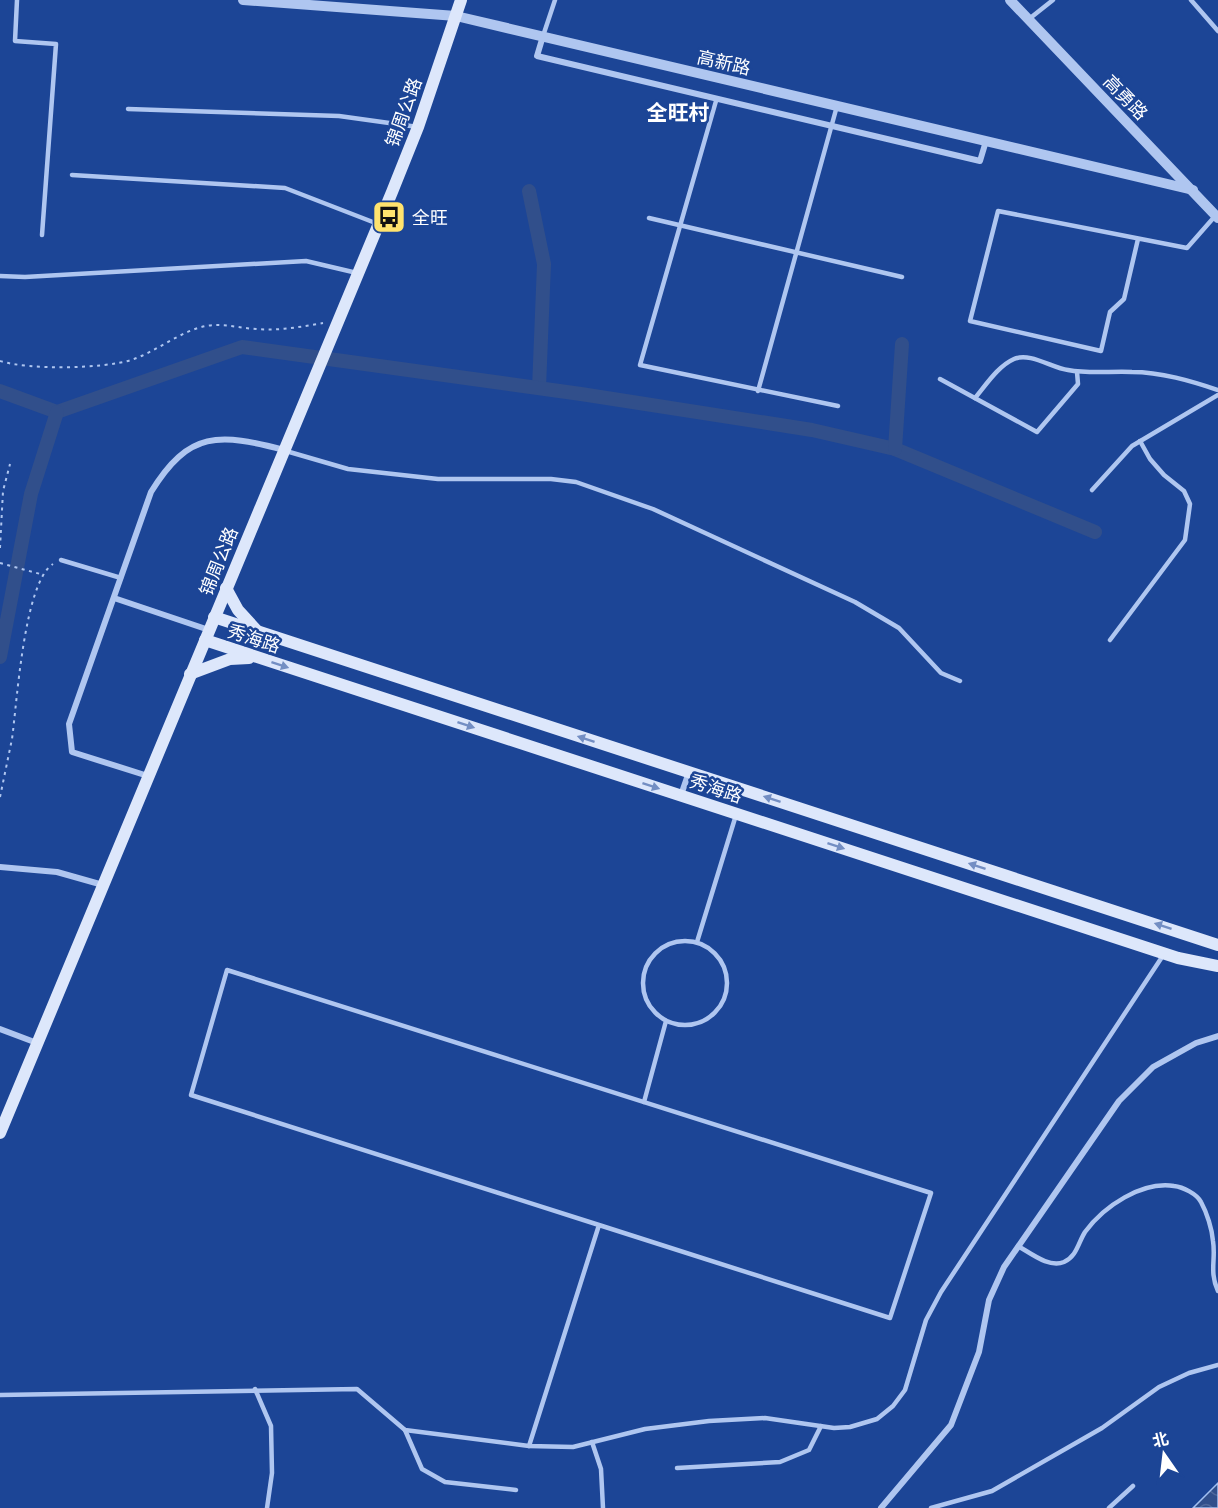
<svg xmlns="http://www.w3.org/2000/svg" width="1218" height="1508" font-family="'Open Sans','Noto Sans SC',sans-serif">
<defs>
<pattern id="water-waves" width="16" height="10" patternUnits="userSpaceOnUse" patternTransform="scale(1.5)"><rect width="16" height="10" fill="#314f8b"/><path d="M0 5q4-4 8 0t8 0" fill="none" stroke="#50699c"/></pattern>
</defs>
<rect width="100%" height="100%" fill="#1c4596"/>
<path fill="url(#water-waves)" stroke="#a2c0f1" stroke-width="1.5" d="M 1218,1483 L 1218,1508 L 1193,1508 Z"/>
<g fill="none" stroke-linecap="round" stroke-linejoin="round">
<g stroke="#314f8b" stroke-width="14">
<path d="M 529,191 L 544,264 L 539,388"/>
<path d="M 0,391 L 57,412 L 242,347 L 581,394 L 812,430 L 895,449 L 1095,532"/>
<path d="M 895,449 L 902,344"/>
<path d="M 0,657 L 31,494 L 57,412"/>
</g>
<g stroke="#afc6f0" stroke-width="2" stroke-dasharray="3 4.5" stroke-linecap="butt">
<path d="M 0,361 C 29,370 102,369 131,360 C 156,352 180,331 206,326 C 223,323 239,328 256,329 C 279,331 300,327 323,323"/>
<path d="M 0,548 L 3,491 L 10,464"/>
<path d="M 0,563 L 44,575"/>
<path d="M 0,797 C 4,778 8,758 12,739 C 17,703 24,582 53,564"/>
</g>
<g stroke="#afc6f0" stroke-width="4.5">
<path d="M 17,0 L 15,41 L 56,44 L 42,235"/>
<path d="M 1191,0 L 1218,31"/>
<path d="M 1029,19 L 1053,0"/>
<path d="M 543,36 L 555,0"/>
<path d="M 716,101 L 640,365 L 838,406"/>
<path d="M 128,109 L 339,116 L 418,127"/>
<path d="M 72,175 L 285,188 L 378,224"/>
<path d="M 649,218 L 902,277"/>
<path d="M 1138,239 L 1124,299 L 1110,312 L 1101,351 L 970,321 L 998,211 L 1187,248 L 1216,215"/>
<path d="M 0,276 L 25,277 L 306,261 L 357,273"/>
<path d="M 940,379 L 1037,432 L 1078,384 L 1077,372"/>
<path d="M 758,391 L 837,106"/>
<path d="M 975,398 C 986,385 998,366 1014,359 C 1030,352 1052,368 1068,370 C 1089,374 1111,371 1132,372 C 1161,372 1191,381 1218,390"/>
<path d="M 286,451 L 348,469 L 438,479 L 551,479 L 576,482 L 653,509 L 855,602 L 899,628 L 941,673 L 960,681"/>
<path d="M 1092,490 L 1132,446 L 1218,395"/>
<path d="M 61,560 L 121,578"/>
<path d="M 1110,640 L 1185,540 L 1190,504 L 1184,491 L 1164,475 L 1150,459 L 1140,441"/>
<circle cx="685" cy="983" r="42"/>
<path d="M 697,942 L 736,815"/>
<path d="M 644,1102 L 666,1021"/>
<path d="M 1018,1246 C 1032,1254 1049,1268 1064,1262 C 1077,1256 1078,1243 1085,1232 C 1104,1206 1142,1181 1174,1186 C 1183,1187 1197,1194 1201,1202 C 1207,1213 1212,1229 1213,1241 C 1216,1260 1209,1271 1218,1291"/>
<path d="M 255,1389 L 271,1426 L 272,1473 L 267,1508"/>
<path d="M 0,1395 L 357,1389 L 405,1430 L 529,1446 L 573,1447 L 645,1429 L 709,1421 L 765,1418 L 834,1428 L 850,1427 L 877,1419 L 893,1406 L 905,1390 L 926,1320 L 941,1292 L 1164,954"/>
<path d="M 405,1430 L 422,1469 L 445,1482 L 516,1490"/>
<path d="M 592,1442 L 601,1469 L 603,1508"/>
<path d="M 529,1446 L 599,1225 L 890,1318 L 931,1193 L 227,970 L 191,1095 L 599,1225"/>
<path d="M 677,1468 L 780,1462 L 809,1450 L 821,1426"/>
<path d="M 931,1508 L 992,1491 L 1102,1428 L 1159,1387 L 1189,1373 L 1218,1365"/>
<path d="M 1109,1508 L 1133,1486"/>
</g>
<g stroke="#afc6f0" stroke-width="6">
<path d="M 543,36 L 537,56 L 980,161 L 986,141"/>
<path d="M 114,598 L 209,630"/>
<path d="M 148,776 L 72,752 L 69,724 L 151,492 C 189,430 219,433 284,450"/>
<path d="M 681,795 L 689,772"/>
<path d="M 0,867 L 57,872 L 103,885"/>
<path d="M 0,1029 L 37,1043"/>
<path d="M 881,1508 L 951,1425 L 979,1352 L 989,1300 L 1004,1267 L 1119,1101 L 1153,1067 L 1196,1043 L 1218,1036"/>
</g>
<g stroke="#afc6f0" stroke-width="10">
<path d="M 243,0 L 456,16 L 1193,190"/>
<path d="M 1010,0 L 1218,218"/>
</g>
<g stroke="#dde7fb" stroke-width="12">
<path d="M 226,588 L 238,610 L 259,633"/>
<path d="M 214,617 L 1218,945"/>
<path d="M 205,640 L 1178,958 L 1218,966"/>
<path d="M 190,674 L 230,659 L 249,658"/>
<path d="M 0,1133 L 392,192 L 418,127 L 461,0"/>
</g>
</g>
<defs><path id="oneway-solid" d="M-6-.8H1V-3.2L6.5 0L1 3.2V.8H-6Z" transform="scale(1.5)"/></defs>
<g fill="#738ec3">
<use href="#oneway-solid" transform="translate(280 665) rotate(18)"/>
<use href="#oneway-solid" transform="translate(466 725) rotate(18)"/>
<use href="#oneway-solid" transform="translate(586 739) rotate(-162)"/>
<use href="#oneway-solid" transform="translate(651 786) rotate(18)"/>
<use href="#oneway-solid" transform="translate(772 799) rotate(-162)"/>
<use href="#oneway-solid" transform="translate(836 846) rotate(18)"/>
<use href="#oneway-solid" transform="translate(977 866) rotate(-162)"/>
<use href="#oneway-solid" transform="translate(1163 926) rotate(-162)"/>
</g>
<defs>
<symbol id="bus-square" viewBox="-11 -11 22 22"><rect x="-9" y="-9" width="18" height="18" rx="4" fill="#ffe36e" stroke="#1c4596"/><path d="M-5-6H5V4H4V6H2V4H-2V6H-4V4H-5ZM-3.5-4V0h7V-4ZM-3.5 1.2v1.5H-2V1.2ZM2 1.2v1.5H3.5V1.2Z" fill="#111"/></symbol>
</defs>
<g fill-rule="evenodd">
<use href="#bus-square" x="370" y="198" width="38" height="38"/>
</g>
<g text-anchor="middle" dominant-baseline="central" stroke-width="5" stroke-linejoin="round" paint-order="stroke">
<g font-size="18" fill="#fff" stroke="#1c4596">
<text transform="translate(724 62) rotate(13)">高新路</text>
<text transform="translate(1126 97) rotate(46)">高勇路</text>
<text transform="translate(403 112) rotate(-70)">锦周公路</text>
<text transform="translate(218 561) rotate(-68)">锦周公路</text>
<text transform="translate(254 638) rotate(18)">秀海路</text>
<text transform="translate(716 788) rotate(18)">秀海路</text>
</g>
<g font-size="18" fill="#fff" stroke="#1c4596" text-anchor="start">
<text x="412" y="217">全旺</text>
</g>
<g font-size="21" font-weight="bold" fill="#fff" stroke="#1c4596">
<text x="678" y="112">全旺村</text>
</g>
</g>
<g transform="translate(1164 1454) rotate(346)" stroke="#1c4596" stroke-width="4.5" paint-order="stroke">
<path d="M0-4.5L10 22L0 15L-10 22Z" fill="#ffffff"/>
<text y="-9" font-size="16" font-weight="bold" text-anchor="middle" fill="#ffffff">北</text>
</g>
</svg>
